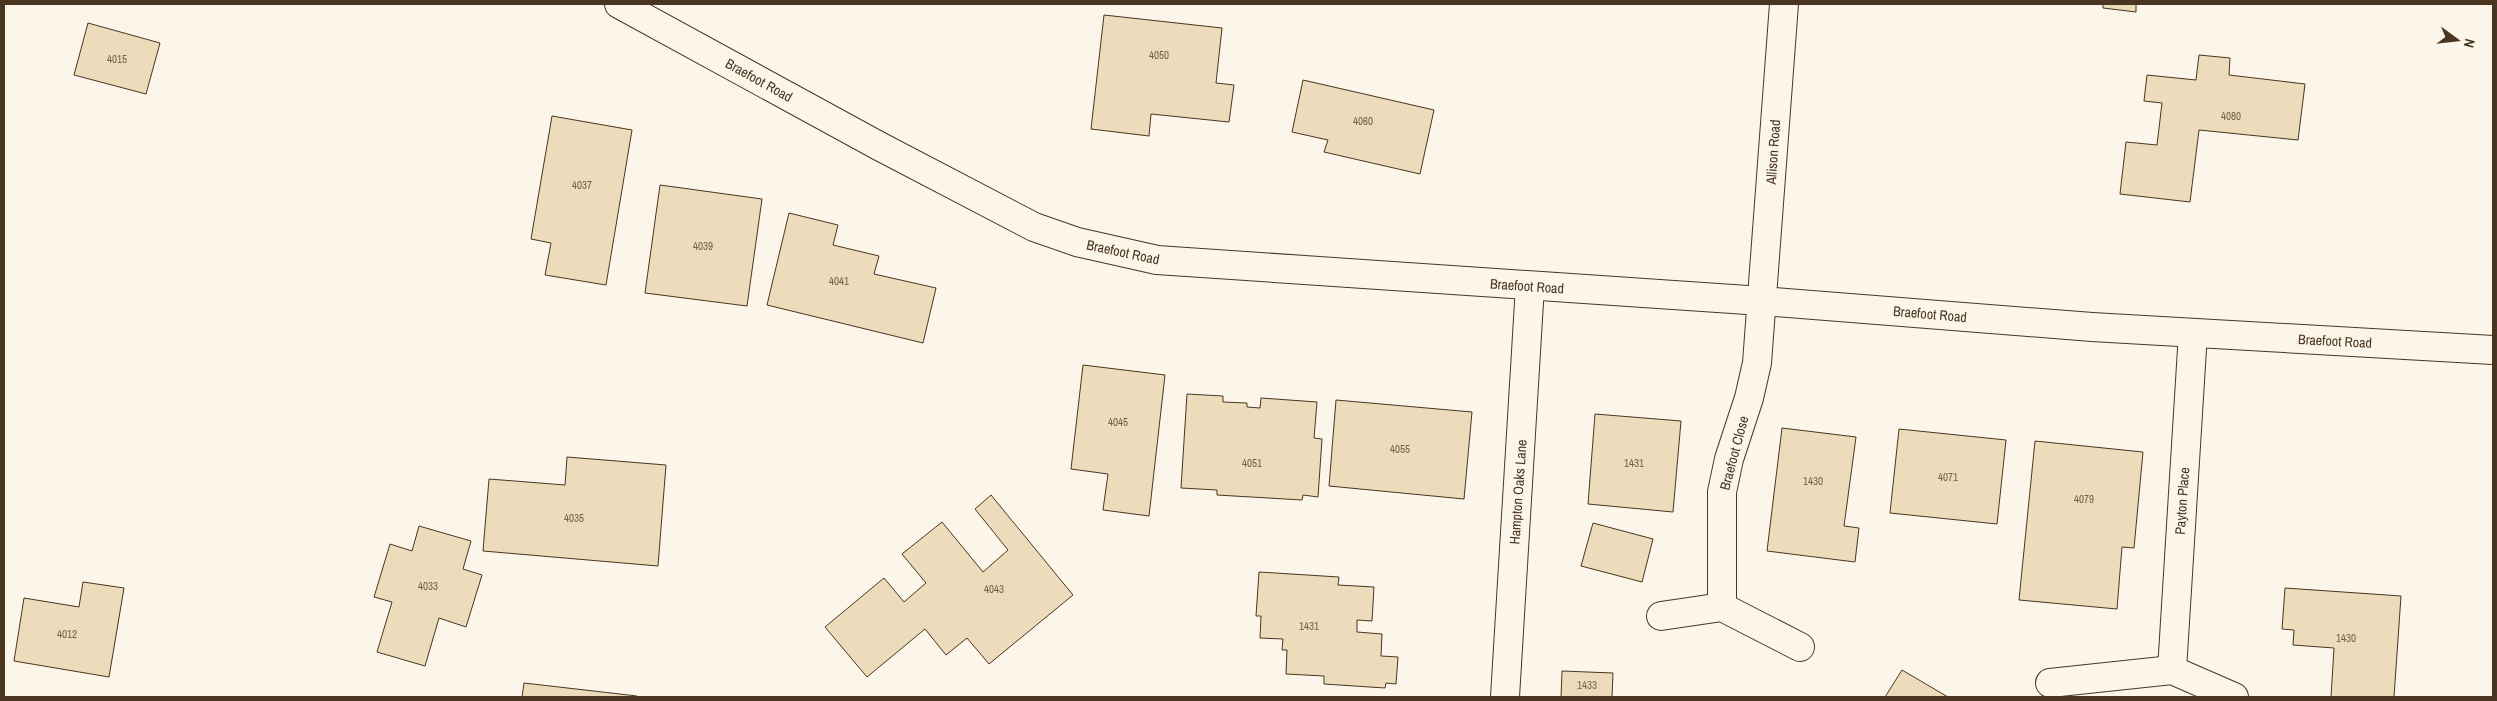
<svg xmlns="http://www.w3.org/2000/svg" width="2497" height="701" font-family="'Archivo Narrow',sans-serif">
<rect width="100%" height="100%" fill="#fbf6e9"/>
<g fill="#ecdcbc" stroke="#4a3520">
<path d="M 2103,4 L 2136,4 L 2136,12 L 2103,8 Z"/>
<path d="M 1104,15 L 1222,28 L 1216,83 L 1234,85 L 1229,122 L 1151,114 L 1149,136 L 1091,129 Z"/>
<path d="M 88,23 L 160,43 L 146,94 L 74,75 Z"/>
<path d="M 2199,55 L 2230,58 L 2229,75 L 2305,84 L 2298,140 L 2199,130 L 2190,202 L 2120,194 L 2126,142 L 2157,145 L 2162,103 L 2144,101 L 2147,75 L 2196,80 Z"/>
<path d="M 1303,80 L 1434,110 L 1420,174 L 1324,152 L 1328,140 L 1292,132 Z"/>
<path d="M 552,116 L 632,130 L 606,285 L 545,275 L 551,243 L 531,239 Z"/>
<path d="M 660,185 L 762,199 L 747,306 L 645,293 Z"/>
<path d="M 789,213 L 838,225 L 833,245 L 879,256 L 874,274 L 936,288 L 923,343 L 767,305 Z"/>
<path d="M 1083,365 L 1165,375 L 1149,516 L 1103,510 L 1108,474 L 1071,469 Z"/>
<path d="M 1187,394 L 1223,396 L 1223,402 L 1247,403 L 1247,407 L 1260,408 L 1261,398 L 1317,402 L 1314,438 L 1322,439 L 1318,497 L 1303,495 L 1302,500 L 1217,495 L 1217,490 L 1181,488 Z"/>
<path d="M 1336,400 L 1472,412 L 1464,499 L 1329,486 Z"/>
<path d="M 1595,414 L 1681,421 L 1673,512 L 1588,504 Z"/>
<path d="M 1782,428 L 1856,437 L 1844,526 L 1859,528 L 1855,562 L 1767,551 Z"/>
<path d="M 1899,429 L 2006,440 L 1997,524 L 1890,513 Z"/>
<path d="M 2035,441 L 2143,452 L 2134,548 L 2122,547 L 2117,609 L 2019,600 Z"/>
<path d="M 567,457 L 666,465 L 658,566 L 483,551 L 489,479 L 565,485 Z"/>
<path d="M 991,495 L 1073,595 L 989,664 L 967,638 L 946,655 L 925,629 L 867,677 L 825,627 L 884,578 L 904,602 L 926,583 L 902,554 L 942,522 L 983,572 L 1008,550 L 975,509 Z"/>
<path d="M 1593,523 L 1653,539 L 1642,582 L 1581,566 Z"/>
<path d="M 419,526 L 471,541 L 463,569 L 482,575 L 466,627 L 439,618 L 425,666 L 377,652 L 392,602 L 374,597 L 390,544 L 412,551 Z"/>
<path d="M 1259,572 L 1339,577 L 1338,585 L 1374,587 L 1372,621 L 1357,620 L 1357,632 L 1382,634 L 1381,656 L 1398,657 L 1396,684 L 1386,683 L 1385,688 L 1324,684 L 1324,676 L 1286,674 L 1287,650 L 1282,650 L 1283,639 L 1260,638 L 1261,616 L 1256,616 Z"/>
<path d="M 83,582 L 124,588 L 109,677 L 14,661 L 24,598 L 79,607 Z"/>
<path d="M 2285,588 L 2401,596 L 2394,697 L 2331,697 L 2334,648 L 2293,645 L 2294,630 L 2282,629 Z"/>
<path d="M 1902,670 L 1948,697 L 1885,697 Z"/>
<path d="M 1562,671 L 1613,673 L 1612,697 L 1561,697 Z"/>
<path d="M 524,683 L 637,696 L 637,697 L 522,697 Z"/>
</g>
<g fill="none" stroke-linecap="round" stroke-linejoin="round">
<defs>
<g id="street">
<path d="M 1722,607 L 1722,492 L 1729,459 L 1749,398 L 1757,363 L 1784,4"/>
<path d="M 1661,616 L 1722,607 L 1800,647"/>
<path d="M 2172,670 L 2193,333"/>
<path d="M 2050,683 L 2172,670 L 2234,697"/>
<path d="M 1505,697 L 1530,286"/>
</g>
<path id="secondary" d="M 619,4 L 879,146 L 1034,227 L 1077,242 L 1157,260 L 1762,301 L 2092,327 L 2493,350"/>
</defs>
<use href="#street" stroke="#4a3520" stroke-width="30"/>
<use href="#secondary" stroke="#4a3520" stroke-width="30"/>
<use href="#street" stroke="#fbf6e9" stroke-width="28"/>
<use href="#secondary" stroke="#fbf6e9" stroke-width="28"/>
</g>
<g text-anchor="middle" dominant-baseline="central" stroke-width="4" stroke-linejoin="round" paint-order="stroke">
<g font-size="11" fill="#725f47">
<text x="1159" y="55">4050</text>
<text x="117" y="59">4015</text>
<text x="2231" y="116">4080</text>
<text x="1363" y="121">4060</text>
<text x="582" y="185">4037</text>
<text x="703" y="246">4039</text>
<text x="839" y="281">4041</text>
<text x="1118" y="422">4045</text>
<text x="1400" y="449">4055</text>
<text x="1252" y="463">4051</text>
<text x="1634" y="463">1431</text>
<text x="1948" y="477">4071</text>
<text x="1813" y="481">1430</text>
<text x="2084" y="499">4079</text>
<text x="574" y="518">4035</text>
<text x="428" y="586">4033</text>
<text x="994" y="589">4043</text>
<text x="1309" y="626">1431</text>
<text x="67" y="634">4012</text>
<text x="2346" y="638">1430</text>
<text x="1587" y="685">1433</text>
</g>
<g font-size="14" fill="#4a3520" stroke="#fbf6e9">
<text transform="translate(759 80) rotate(29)">Braefoot Road</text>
<text transform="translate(1773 152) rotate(-86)">Allison Road</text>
<text transform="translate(1123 252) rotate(12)">Braefoot Road</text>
<text transform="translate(1527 286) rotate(4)">Braefoot Road</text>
<text transform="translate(1930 314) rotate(5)">Braefoot Road</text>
<text transform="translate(2335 341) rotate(3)">Braefoot Road</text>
<text transform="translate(1734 453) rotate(-75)">Braefoot Close</text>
<text transform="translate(1518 492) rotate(-86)">Hampton Oaks Lane</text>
<text transform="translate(2182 501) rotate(-86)">Payton Place</text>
</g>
</g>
<rect width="2497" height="701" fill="none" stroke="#4a3520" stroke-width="10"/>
<g transform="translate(2457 40) rotate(105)" stroke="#fbf6e9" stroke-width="4" paint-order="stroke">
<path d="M0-4L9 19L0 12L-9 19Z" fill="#4a3520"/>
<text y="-8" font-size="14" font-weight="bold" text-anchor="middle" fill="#4a3520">N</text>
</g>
</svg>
